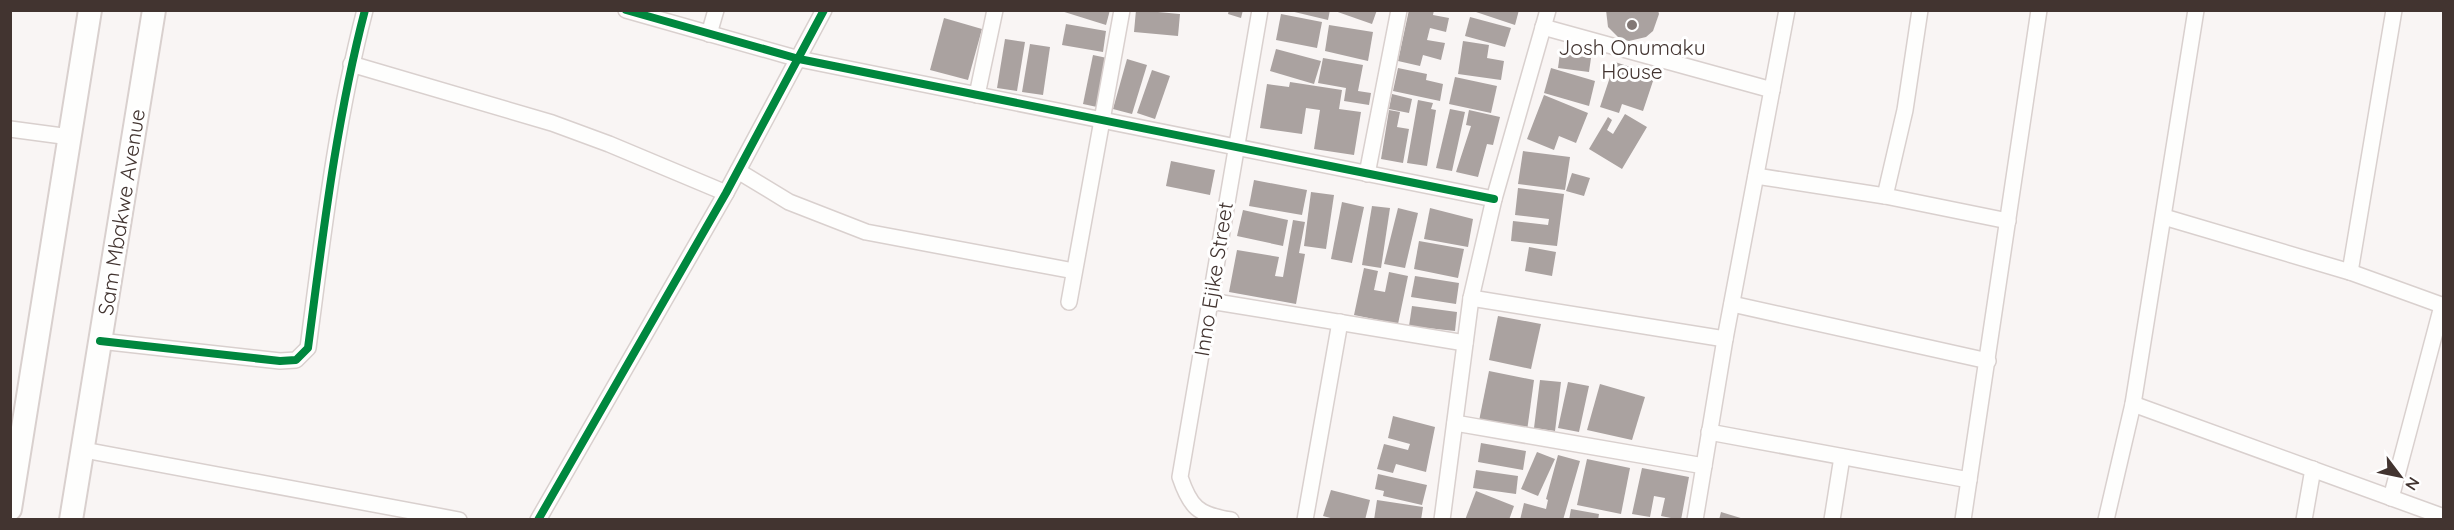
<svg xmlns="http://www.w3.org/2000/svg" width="2454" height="530" font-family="Quicksand,sans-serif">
<rect width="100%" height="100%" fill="#f9f5f4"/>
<g fill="#aaa2a0">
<path d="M 1058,10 L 1110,10 L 1106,25 Z"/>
<path d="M 1136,10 L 1180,14 L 1178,36 L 1134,32 Z"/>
<path d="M 1229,10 L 1243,10 L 1241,18 L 1228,14 Z"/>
<path d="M 1286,10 L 1330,10 L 1328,20 Z"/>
<path d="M 1332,10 L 1377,10 L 1372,24 Z"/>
<path d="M 1409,10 L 1434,10 L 1433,15 L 1449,18 L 1446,32 L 1430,28 L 1427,40 L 1445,43 L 1441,60 L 1423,55 L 1420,66 L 1398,61 Z"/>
<path d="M 1470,10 L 1519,10 L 1515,25 Z"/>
<path d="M 1606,10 L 1658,10 L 1659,14 L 1653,31 L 1646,37 L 1629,41 L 1620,39 L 1608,27 Z"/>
<path d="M 1281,14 L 1322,22 L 1317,48 L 1276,40 Z"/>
<path d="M 1470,17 L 1511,28 L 1505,47 L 1465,36 Z"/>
<path d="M 944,18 L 982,29 L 968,80 L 930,70 Z"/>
<path d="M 1066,24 L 1106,31 L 1103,52 L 1062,45 Z"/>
<path d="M 1329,25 L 1373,32 L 1368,61 L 1325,51 Z"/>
<path d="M 1005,39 L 1025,42 L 1017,91 L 997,88 Z"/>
<path d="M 1463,41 L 1489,45 L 1487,58 L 1504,61 L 1501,80 L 1458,74 Z"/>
<path d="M 1030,44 L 1050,47 L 1043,95 L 1022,92 Z"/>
<path d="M 1276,49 L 1321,61 L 1314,84 L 1270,71 Z"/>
<path d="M 1560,53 L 1591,58 L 1589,72 L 1558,68 Z"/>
<path d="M 1093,55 L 1107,58 L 1097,107 L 1083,104 Z"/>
<path d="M 1323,58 L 1363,65 L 1358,91 L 1371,93 L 1369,105 L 1344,101 L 1346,88 L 1318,83 Z"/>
<path d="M 1127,59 L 1147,65 L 1132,114 L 1113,109 Z"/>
<path d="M 1615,62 L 1655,75 L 1643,111 L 1622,104 L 1619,113 L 1600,107 Z"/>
<path d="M 1398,68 L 1427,74 L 1426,80 L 1443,84 L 1440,101 L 1393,91 Z"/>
<path d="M 1551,68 L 1595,81 L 1589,106 L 1544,93 Z"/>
<path d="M 1152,70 L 1170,76 L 1155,119 L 1137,113 Z"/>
<path d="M 1455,77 L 1497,86 L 1491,113 L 1449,104 Z"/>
<path d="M 1290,82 L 1342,90 L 1339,109 L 1361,112 L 1354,155 L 1314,149 L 1320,110 L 1306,108 L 1302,134 L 1260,128 L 1267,84 L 1289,87 Z"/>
<path d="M 1392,94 L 1412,99 L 1409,113 L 1389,109 Z"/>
<path d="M 1544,95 L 1588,113 L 1576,143 L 1559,136 L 1554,150 L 1527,139 Z"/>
<path d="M 1418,100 L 1433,103 L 1431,109 L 1436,110 L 1427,166 L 1407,163 Z"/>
<path d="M 1450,109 L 1465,112 L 1452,171 L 1436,168 Z"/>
<path d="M 1389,110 L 1400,112 L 1397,127 L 1409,129 L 1403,163 L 1381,159 Z"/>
<path d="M 1469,110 L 1500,117 L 1493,145 L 1487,144 L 1478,177 L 1456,172 L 1471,126 L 1466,125 Z"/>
<path d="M 1625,114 L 1647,127 L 1622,169 L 1589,149 L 1608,117 L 1612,120 L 1607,130 L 1613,134 Z"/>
<path d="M 1523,151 L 1570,157 L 1565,190 L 1518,184 Z"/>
<path d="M 1171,161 L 1215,170 L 1210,195 L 1166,186 Z"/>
<path d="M 1572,173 L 1590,178 L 1584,196 L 1566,191 Z"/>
<path d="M 1254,180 L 1307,190 L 1302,215 L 1249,206 Z"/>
<path d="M 1518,188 L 1564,194 L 1557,246 L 1511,241 L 1513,221 L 1548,225 L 1549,219 L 1515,215 Z"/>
<path d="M 1311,192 L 1334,195 L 1326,249 L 1304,246 Z"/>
<path d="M 1342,202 L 1364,207 L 1352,263 L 1331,259 Z"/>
<path d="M 1372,206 L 1390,208 L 1381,268 L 1362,265 Z"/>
<path d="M 1398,208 L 1418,213 L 1405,268 L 1384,264 Z"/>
<path d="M 1430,208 L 1473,219 L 1468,247 L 1424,239 Z"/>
<path d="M 1243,210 L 1288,220 L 1283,246 L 1237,236 Z"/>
<path d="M 1293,220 L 1305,222 L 1299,253 L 1305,254 L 1296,304 L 1229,292 L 1237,250 L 1279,257 L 1275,276 L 1283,277 Z"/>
<path d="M 1419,241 L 1464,249 L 1458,278 L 1414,269 Z"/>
<path d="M 1529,247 L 1556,252 L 1552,276 L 1525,271 Z"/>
<path d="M 1364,268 L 1378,271 L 1374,290 L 1385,292 L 1389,272 L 1408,276 L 1398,324 L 1354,315 Z"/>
<path d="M 1415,276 L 1459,283 L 1456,304 L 1411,297 Z"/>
<path d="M 1412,306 L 1457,312 L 1455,331 L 1409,326 Z"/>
<path d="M 1498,316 L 1541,324 L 1531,369 L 1489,360 Z"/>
<path d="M 1489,371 L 1534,380 L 1527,431 L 1479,421 Z"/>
<path d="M 1540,380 L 1561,382 L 1555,431 L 1534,428 Z"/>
<path d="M 1568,382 L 1589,386 L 1579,432 L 1558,428 Z"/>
<path d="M 1600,384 L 1645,397 L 1632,440 L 1587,430 Z"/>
<path d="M 1393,416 L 1435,427 L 1426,472 L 1396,464 L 1393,473 L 1377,469 L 1384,444 L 1408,450 L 1410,444 L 1388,438 Z"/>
<path d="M 1481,443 L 1526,451 L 1523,470 L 1478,462 Z"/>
<path d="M 1537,452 L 1555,459 L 1538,496 L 1521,489 Z"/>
<path d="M 1558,455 L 1580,461 L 1563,520 L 1520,520 L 1524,503 L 1546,509 L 1548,500 L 1546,499 Z"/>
<path d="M 1587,459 L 1630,468 L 1621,514 L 1577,505 Z"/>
<path d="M 1642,468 L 1689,477 L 1681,520 L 1661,516 L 1665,498 L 1654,496 L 1650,517 L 1632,514 Z"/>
<path d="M 1476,470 L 1518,476 L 1516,494 L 1473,488 Z"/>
<path d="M 1378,474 L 1427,485 L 1422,505 L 1383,496 L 1384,491 L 1375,489 Z"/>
<path d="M 1331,490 L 1370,500 L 1365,520 L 1338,520 L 1323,516 Z"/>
<path d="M 1476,491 L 1514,506 L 1509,520 L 1465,520 Z"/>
<path d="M 1377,500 L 1423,507 L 1421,520 L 1374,520 Z"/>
<path d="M 1571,509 L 1599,514 L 1598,520 L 1569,520 Z"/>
<path d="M 1721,512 L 1744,519 L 1744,520 L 1719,520 Z"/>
</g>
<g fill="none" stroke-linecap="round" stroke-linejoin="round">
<defs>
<g id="minor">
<path d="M 626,10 L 799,59 L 1494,199"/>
<path d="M 1543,27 L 1772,90"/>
<path d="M 709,34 L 716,10"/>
<path d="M 351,64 L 552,123 L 609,144 L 726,193"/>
<path d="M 977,95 L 995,10"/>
<path d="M 10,129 L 70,137"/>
<path d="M 738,171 L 789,202 L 866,232 L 1074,271"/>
<path d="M 1367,174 L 1399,10"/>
<path d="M 1756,176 L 1885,196 L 2008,221"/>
<path d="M 1885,196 L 1905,110 L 1920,10"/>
<path d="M 2164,217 L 2350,272 L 2444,306"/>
<path d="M 2350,272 L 2394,10"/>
<path d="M 1471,298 L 1725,339"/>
<path d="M 1210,301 L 1465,343"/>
<path d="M 1069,302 L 1122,10"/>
<path d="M 1732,304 L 1988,361"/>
<path d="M 100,341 L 280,361 L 296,360 L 308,348 C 323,234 336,121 365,10"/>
<path d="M 2133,404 L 2444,517"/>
<path d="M 1455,423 L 1704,466"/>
<path d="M 1709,432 L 1969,480"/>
<path d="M 84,450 L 459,520"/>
<path d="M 2391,498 L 2442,306"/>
<path d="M 538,520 L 726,193 L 824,10"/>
<path d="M 1231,520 C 1198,515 1190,507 1180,477 L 1260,10"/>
<path d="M 1305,520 L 1340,322"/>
<path d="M 1442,520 L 1471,298 L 1494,199 L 1548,10"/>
<path d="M 1695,520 L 1725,339 L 1787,10"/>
<path d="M 1832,520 L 1842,457"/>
<path d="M 1963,520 L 2039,10"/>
<path d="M 2106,520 L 2133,404 L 2196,10"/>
<path d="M 2304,520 L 2313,469"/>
</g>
<g id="secondary">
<path d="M 10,509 L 90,10"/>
<path d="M 71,520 L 154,10"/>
</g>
</defs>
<use href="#minor" stroke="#d9d0ce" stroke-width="18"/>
<use href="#secondary" stroke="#d9d0ce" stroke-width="26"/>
<use href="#minor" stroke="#fefefd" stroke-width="15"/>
<use href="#secondary" stroke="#fefefd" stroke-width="22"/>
<defs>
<g id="cycleway">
<path d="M 626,10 L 799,59 L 1494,199"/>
<path d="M 100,341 L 280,361 L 296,360 L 308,348 C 323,234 336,121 365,10"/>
<path d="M 538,520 L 726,193 L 824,10"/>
</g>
</defs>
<use href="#cycleway" stroke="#fff" stroke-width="11"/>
<use href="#cycleway" stroke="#00873e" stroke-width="8"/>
</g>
<circle fill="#827875" stroke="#fff" stroke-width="2" cx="1632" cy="25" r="6"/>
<g text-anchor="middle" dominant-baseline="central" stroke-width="6" stroke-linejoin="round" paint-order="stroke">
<g font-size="21" fill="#423430" stroke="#fff">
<text x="1632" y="47">Josh Onumaku<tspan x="1632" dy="24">House</tspan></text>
</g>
<g font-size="21" fill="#423430" stroke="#fff">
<text transform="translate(121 212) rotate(-81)">Sam Mbakwe Avenue</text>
<text transform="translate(1213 279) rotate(-81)">Inno Ejike Street</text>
</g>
</g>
<rect width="2454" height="530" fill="none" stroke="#423430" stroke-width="24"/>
<g transform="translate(2400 476) rotate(122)" stroke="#ffffff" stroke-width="4.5" paint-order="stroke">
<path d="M0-4.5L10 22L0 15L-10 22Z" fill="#423430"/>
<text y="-9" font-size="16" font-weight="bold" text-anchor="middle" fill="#423430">N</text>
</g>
</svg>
